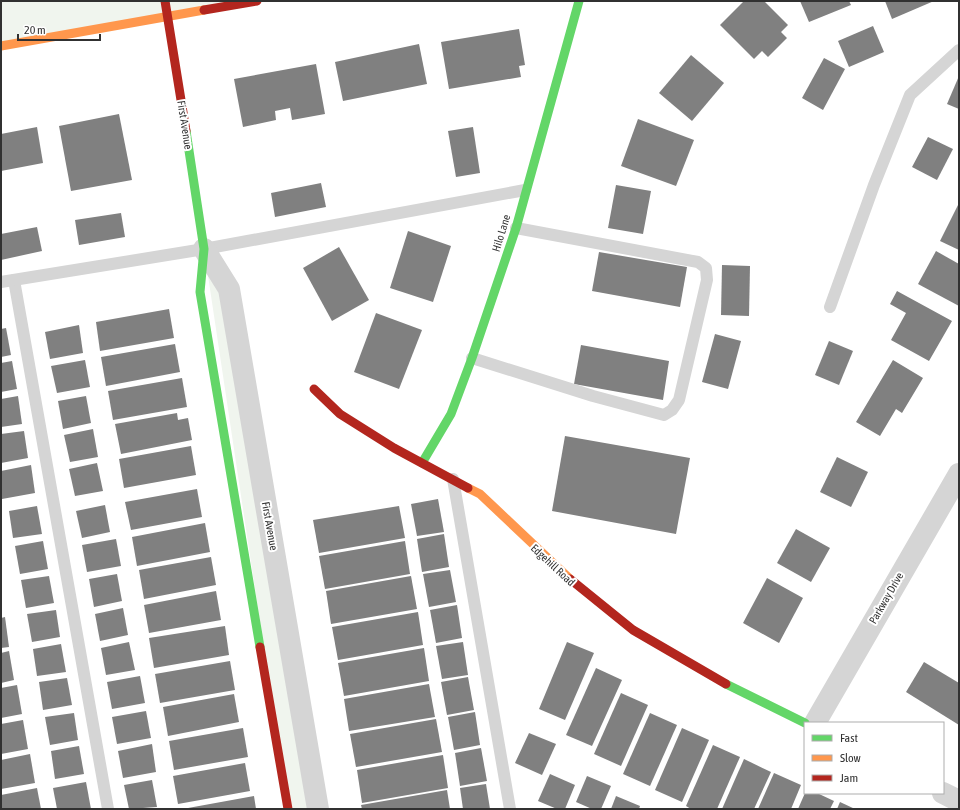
<svg xmlns="http://www.w3.org/2000/svg" width="960" height="810" font-family="'Asap Condensed',sans-serif">
<rect width="100%" height="100%" fill="#fff"/>
<g fill="#f0f5ee">
<path d="M 1,1 L 257,1 L 1,46 Z"/>
<path d="M 204,249 L 229,289 L 318,809 L 288,809 Z"/>
</g>
<g fill="#808080">
<path d="M 744,1 L 764,1 L 788,25 L 781,32 L 787,38 L 768,57 L 762,51 L 754,59 L 720,25 Z"/>
<path d="M 800,1 L 849,1 L 851,5 L 809,22 Z"/>
<path d="M 885,1 L 934,1 L 892,19 Z"/>
<path d="M 873,26 L 884,52 L 849,67 L 838,41 Z"/>
<path d="M 519,29 L 525,65 L 519,66 L 521,77 L 449,89 L 441,42 Z"/>
<path d="M 419,44 L 427,84 L 343,101 L 335,62 Z"/>
<path d="M 691,55 L 724,83 L 692,121 L 659,93 Z"/>
<path d="M 824,58 L 845,69 L 823,110 L 802,98 Z"/>
<path d="M 316,64 L 325,114 L 292,120 L 290,108 L 275,111 L 276,120 L 243,127 L 234,79 Z"/>
<path d="M 959,76 L 959,109 L 947,104 Z"/>
<path d="M 119,114 L 132,180 L 71,191 L 59,126 Z"/>
<path d="M 638,119 L 694,140 L 676,186 L 621,166 Z"/>
<path d="M 37,127 L 43,163 L 1,171 L 1,134 Z"/>
<path d="M 473,127 L 480,173 L 456,177 L 448,131 Z"/>
<path d="M 928,137 L 953,149 L 937,180 L 912,167 Z"/>
<path d="M 321,183 L 326,207 L 275,217 L 271,193 Z"/>
<path d="M 616,185 L 651,191 L 643,234 L 608,228 Z"/>
<path d="M 958,205 L 959,205 L 959,250 L 940,241 Z"/>
<path d="M 121,213 L 125,237 L 79,245 L 75,220 Z"/>
<path d="M 37,227 L 42,251 L 1,260 L 1,234 Z"/>
<path d="M 408,231 L 451,246 L 433,302 L 390,288 Z"/>
<path d="M 339,247 L 369,300 L 332,321 L 303,268 Z"/>
<path d="M 936,251 L 959,264 L 959,306 L 918,284 Z"/>
<path d="M 599,252 L 687,267 L 680,307 L 592,291 Z"/>
<path d="M 722,265 L 750,266 L 749,316 L 721,315 Z"/>
<path d="M 897,291 L 952,321 L 929,361 L 891,340 L 906,313 L 890,304 Z"/>
<path d="M 169,309 L 174,338 L 100,351 L 96,322 Z"/>
<path d="M 376,313 L 422,330 L 399,389 L 354,372 Z"/>
<path d="M 79,325 L 83,353 L 50,359 L 45,332 Z"/>
<path d="M 6,328 L 11,355 L 1,357 L 1,329 Z"/>
<path d="M 715,334 L 741,341 L 728,389 L 702,382 Z"/>
<path d="M 829,341 L 853,351 L 839,385 L 815,375 Z"/>
<path d="M 175,344 L 180,372 L 106,386 L 101,357 Z"/>
<path d="M 581,345 L 669,361 L 663,400 L 574,384 Z"/>
<path d="M 85,360 L 90,387 L 57,393 L 51,366 Z"/>
<path d="M 893,360 L 923,378 L 902,413 L 896,409 L 880,436 L 856,422 Z"/>
<path d="M 12,361 L 17,389 L 1,392 L 1,363 Z"/>
<path d="M 182,378 L 187,407 L 113,420 L 108,391 Z"/>
<path d="M 18,396 L 22,424 L 1,427 L 1,399 Z"/>
<path d="M 86,396 L 91,423 L 63,429 L 58,401 Z"/>
<path d="M 177,413 L 178,420 L 188,418 L 192,440 L 121,454 L 115,424 Z"/>
<path d="M 93,429 L 98,457 L 70,462 L 64,435 Z"/>
<path d="M 24,431 L 28,458 L 1,463 L 1,434 Z"/>
<path d="M 565,436 L 690,458 L 676,534 L 552,511 Z"/>
<path d="M 191,446 L 196,475 L 124,488 L 119,459 Z"/>
<path d="M 837,457 L 868,472 L 851,507 L 820,492 Z"/>
<path d="M 97,463 L 103,491 L 75,496 L 69,469 Z"/>
<path d="M 31,465 L 35,493 L 2,499 L 1,471 Z"/>
<path d="M 197,489 L 202,517 L 131,530 L 125,502 Z"/>
<path d="M 438,499 L 444,532 L 417,536 L 411,504 Z"/>
<path d="M 105,505 L 110,532 L 82,538 L 76,511 Z"/>
<path d="M 37,506 L 42,534 L 13,538 L 9,511 Z"/>
<path d="M 399,506 L 405,538 L 319,553 L 313,520 Z"/>
<path d="M 205,523 L 210,552 L 137,566 L 132,537 Z"/>
<path d="M 796,529 L 830,548 L 811,582 L 777,563 Z"/>
<path d="M 444,534 L 449,567 L 422,572 L 417,539 Z"/>
<path d="M 116,539 L 121,566 L 87,572 L 82,545 Z"/>
<path d="M 43,541 L 48,569 L 20,574 L 15,546 Z"/>
<path d="M 405,541 L 410,574 L 325,589 L 319,556 Z"/>
<path d="M 211,557 L 216,585 L 144,599 L 139,570 Z"/>
<path d="M 450,570 L 456,602 L 429,607 L 423,574 Z"/>
<path d="M 117,574 L 122,601 L 94,607 L 89,579 Z"/>
<path d="M 49,576 L 54,603 L 26,608 L 21,580 Z"/>
<path d="M 411,576 L 417,609 L 331,624 L 326,591 Z"/>
<path d="M 767,578 L 803,598 L 779,643 L 743,623 Z"/>
<path d="M 216,591 L 221,620 L 149,633 L 144,605 Z"/>
<path d="M 457,605 L 462,638 L 436,643 L 430,610 Z"/>
<path d="M 123,608 L 128,635 L 100,641 L 95,614 Z"/>
<path d="M 56,610 L 60,637 L 32,642 L 27,614 Z"/>
<path d="M 418,612 L 423,645 L 338,660 L 332,627 Z"/>
<path d="M 5,617 L 9,647 L 1,648 L 1,618 Z"/>
<path d="M 225,626 L 229,655 L 154,668 L 149,638 Z"/>
<path d="M 129,642 L 135,670 L 106,675 L 101,648 Z"/>
<path d="M 463,642 L 468,675 L 442,679 L 436,646 Z"/>
<path d="M 567,642 L 594,653 L 565,720 L 539,709 Z"/>
<path d="M 61,644 L 66,672 L 37,676 L 33,649 Z"/>
<path d="M 424,648 L 429,681 L 344,696 L 338,663 Z"/>
<path d="M 9,651 L 14,680 L 1,683 L 1,653 Z"/>
<path d="M 230,661 L 235,690 L 160,703 L 155,674 Z"/>
<path d="M 924,662 L 959,683 L 959,725 L 906,692 Z"/>
<path d="M 596,668 L 622,680 L 592,746 L 566,735 Z"/>
<path d="M 140,676 L 145,703 L 112,709 L 107,682 Z"/>
<path d="M 468,677 L 474,710 L 447,715 L 441,682 Z"/>
<path d="M 67,678 L 72,705 L 43,710 L 39,682 Z"/>
<path d="M 429,684 L 435,717 L 349,731 L 344,699 Z"/>
<path d="M 17,685 L 22,714 L 1,718 L 1,688 Z"/>
<path d="M 621,693 L 648,705 L 621,766 L 594,754 Z"/>
<path d="M 234,694 L 239,722 L 168,736 L 163,707 Z"/>
<path d="M 146,711 L 151,738 L 117,744 L 112,717 Z"/>
<path d="M 475,712 L 480,745 L 454,750 L 448,717 Z"/>
<path d="M 74,713 L 78,740 L 50,745 L 45,717 Z"/>
<path d="M 650,713 L 677,725 L 650,786 L 623,774 Z"/>
<path d="M 436,719 L 442,752 L 356,767 L 350,734 Z"/>
<path d="M 23,720 L 28,749 L 1,754 L 1,724 Z"/>
<path d="M 243,728 L 248,757 L 174,770 L 169,741 Z"/>
<path d="M 682,728 L 709,740 L 682,802 L 655,790 Z"/>
<path d="M 529,733 L 556,744 L 542,775 L 515,763 Z"/>
<path d="M 152,744 L 156,772 L 123,778 L 118,751 Z"/>
<path d="M 713,745 L 740,757 L 717,809 L 691,809 L 686,806 Z"/>
<path d="M 79,746 L 84,774 L 55,779 L 51,751 Z"/>
<path d="M 481,748 L 487,781 L 460,786 L 455,753 Z"/>
<path d="M 30,754 L 35,783 L 1,789 L 1,760 Z"/>
<path d="M 443,755 L 448,788 L 362,803 L 357,770 Z"/>
<path d="M 744,759 L 771,772 L 754,809 L 722,809 Z"/>
<path d="M 245,763 L 250,791 L 178,804 L 173,776 Z"/>
<path d="M 774,773 L 801,785 L 791,809 L 758,809 Z"/>
<path d="M 550,774 L 575,785 L 565,809 L 557,809 L 538,801 Z"/>
<path d="M 587,776 L 611,786 L 601,809 L 592,809 L 576,802 Z"/>
<path d="M 152,780 L 157,807 L 129,809 L 124,785 Z"/>
<path d="M 86,782 L 91,809 L 57,809 L 53,788 Z"/>
<path d="M 486,784 L 490,809 L 463,809 L 460,788 Z"/>
<path d="M 37,788 L 41,809 L 1,809 L 1,795 Z"/>
<path d="M 447,790 L 450,809 L 362,809 L 361,805 Z"/>
<path d="M 805,793 L 817,793 L 834,801 L 830,809 L 798,809 Z"/>
<path d="M 254,796 L 256,809 L 188,809 L 188,808 Z"/>
<path d="M 616,796 L 640,806 L 639,809 L 611,809 Z"/>
<path d="M 840,802 L 855,809 L 837,809 Z"/>
</g>
<g fill="none" stroke-linecap="round" stroke-linejoin="round">
<g stroke="#d5d5d5" stroke-width="12">
<path d="M 14,280 L 108,809"/>
<path d="M 1,282 L 204,249 L 525,190"/>
<path d="M 830,307 L 874,185 L 910,95 L 959,50"/>
<path d="M 472,358 L 593,396 L 664,415 L 672,410 L 679,400 L 707,280 L 706,268 L 698,262 L 516,228"/>
<path d="M 453,479 L 510,809"/>
</g>
<g stroke="#d5d5d5" stroke-width="22">
<path d="M 204,249 L 229,289 L 318,809"/>
<path d="M 815,723 L 959,474"/>
<path d="M 943,793 L 959,801"/>
</g>
<g stroke="#63d668" stroke-width="9">
<path d="M 186,131 L 204,249 L 200,292 L 260,647"/>
<path d="M 422,463 L 451,414 L 472,358 L 516,228 L 579,1"/>
<path d="M 726,684 L 805,723"/>
</g>
<g stroke="#ff974d" stroke-width="9">
<path d="M 1,46 L 204,10"/>
<path d="M 468,488 L 480,494 L 570,579"/>
</g>
<g stroke="#b3261e" stroke-width="9">
<path d="M 165,1 L 186,131"/>
<path d="M 204,10 L 257,1"/>
<path d="M 314,389 L 340,414 L 394,448 L 468,488"/>
<path d="M 570,579 L 633,630 L 726,684"/>
<path d="M 260,647 L 288,809"/>
</g>
</g>
<g text-anchor="middle" dominant-baseline="central" stroke-width="4" stroke-linejoin="round" paint-order="stroke">
<g font-size="11" fill="#313131" stroke="#fff">
<text transform="translate(185 125) rotate(81)">First Avenue</text>
<text transform="translate(501 233) rotate(-73)">Hilo Lane</text>
<text transform="translate(270 526) rotate(80)">First Avenue</text>
<text transform="translate(553 565) rotate(43)">Edgehill Road</text>
<text transform="translate(886 598) rotate(-60)">Parkway Drive</text>
</g>
</g>
<rect width="960" height="810" fill="none" stroke="#313131" stroke-width="4"/>
<rect x="804" y="722" width="140" height="72" fill="#ffffff" stroke="#adadad"/>
<rect x="812" y="735" width="20" height="6" fill="#63d668" stroke="#adadad"/>
<text x="840" y="742" font-size="12" fill="#313131">Fast</text>
<rect x="812" y="755" width="20" height="6" fill="#ff974d" stroke="#adadad"/>
<text x="840" y="762" font-size="12" fill="#313131">Slow</text>
<rect x="812" y="775" width="20" height="6" fill="#b3261e" stroke="#adadad"/>
<text x="840" y="782" font-size="12" fill="#313131">Jam</text>
<path d="M18 34v6h82v-6" fill="none" stroke="#313131" stroke-width="2"/>
<text x="24" y="34" font-size="12" fill="#313131" stroke="#ffffff" stroke-width="3" paint-order="stroke">20 m</text>
</svg>
